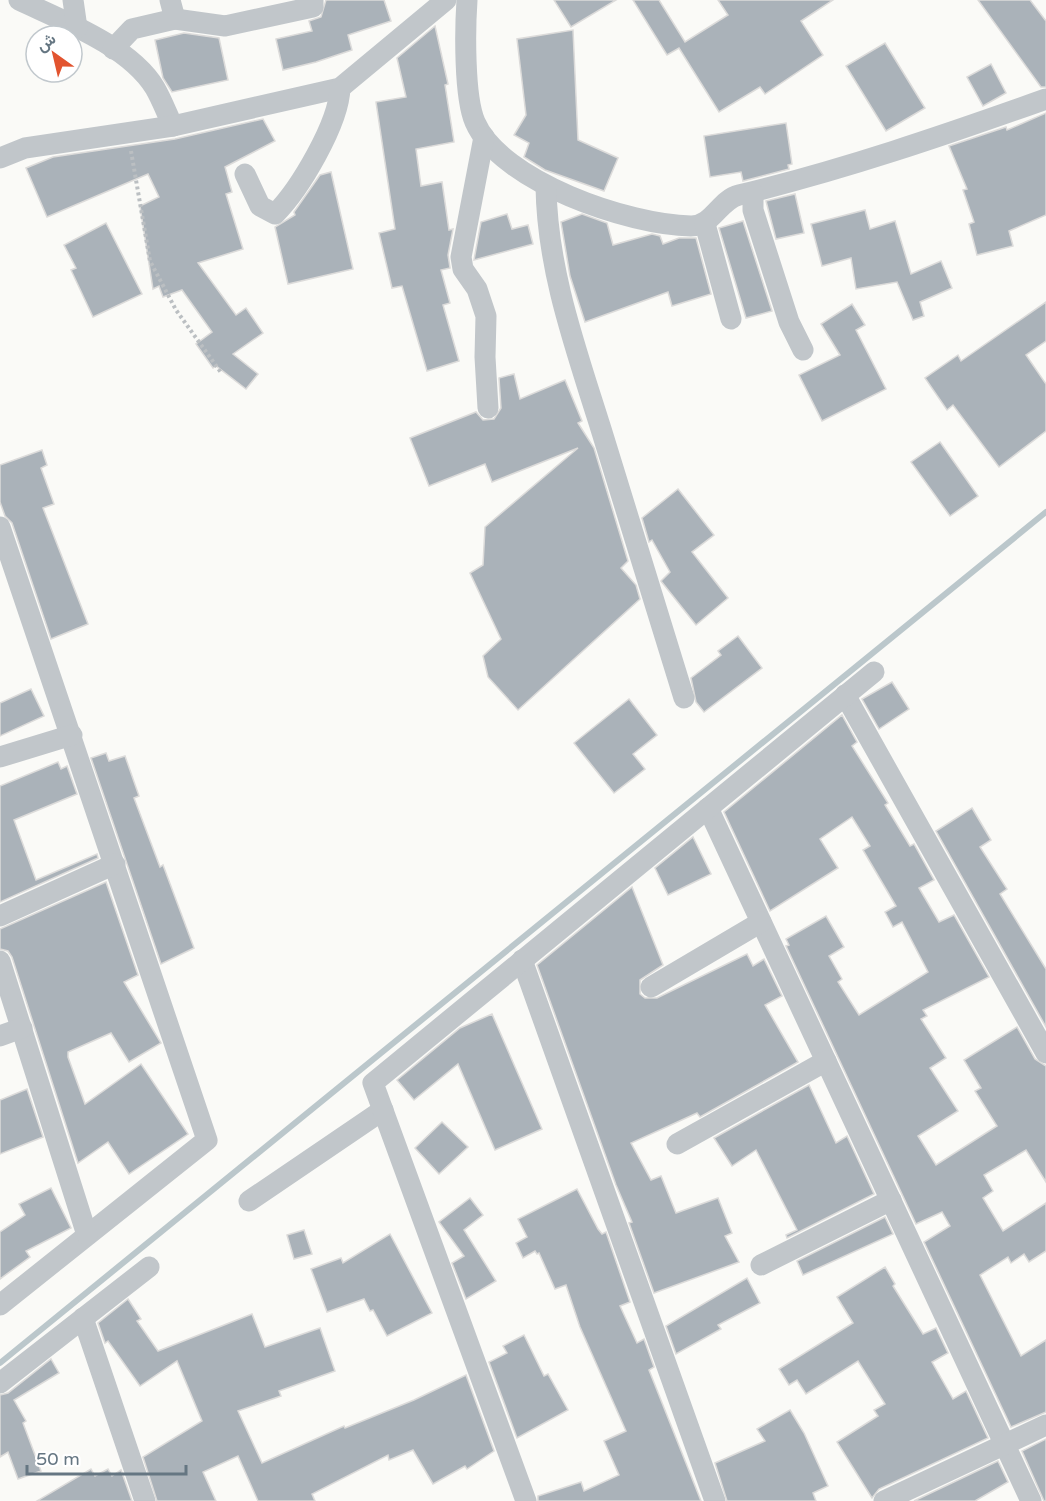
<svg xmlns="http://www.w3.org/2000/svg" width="1046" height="1501" font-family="'Varela Round',Vazirmatn,sans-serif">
<rect width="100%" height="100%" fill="#fafaf7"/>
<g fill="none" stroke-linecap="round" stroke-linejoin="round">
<path stroke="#bbc7cb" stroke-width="6" d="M 0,1363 L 1046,512"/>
</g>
<g fill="#aab2b9" stroke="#dcdbda" stroke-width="1.5">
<path d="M 326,0 L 384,0 L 391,21 L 348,35 L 352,50 L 316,62 L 283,70 L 276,39 L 312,31 L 309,21 L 321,17 Z"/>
<path d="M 554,0 L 616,0 L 571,27 Z"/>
<path d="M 633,0 L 659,0 L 685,42 L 728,15 L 718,0 L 833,0 L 801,21 L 823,55 L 765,94 L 760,87 L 719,112 L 679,48 L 667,55 Z"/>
<path d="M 978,0 L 1030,0 L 1046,21 L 1046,87 L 1041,87 Z"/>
<path d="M 435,26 L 448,84 L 445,85 L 454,142 L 416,149 L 421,186 L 442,182 L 449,230 L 453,229 L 448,255 L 450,268 L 441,270 L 450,303 L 443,305 L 459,361 L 427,371 L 402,286 L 392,288 L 379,233 L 395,229 L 376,102 L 406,97 L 397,58 Z"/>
<path d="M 573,30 L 578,140 L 618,158 L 604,191 L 545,170 L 524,157 L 529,143 L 514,135 L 526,115 L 517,39 Z"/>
<path d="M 184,33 L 219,38 L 228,80 L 172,92 L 163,78 L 155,40 Z"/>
<path d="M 885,43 L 925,108 L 886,131 L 846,66 Z"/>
<path d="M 991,64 L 1006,93 L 983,106 L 967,77 Z"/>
<path d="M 1046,113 L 1046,215 L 1009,231 L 1013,246 L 977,255 L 969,224 L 974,222 L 963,190 L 967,189 L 949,146 L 1006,127 L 1007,130 Z"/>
<path d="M 263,119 L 275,141 L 225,167 L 232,192 L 226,194 L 243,249 L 198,263 L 236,315 L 246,308 L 263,333 L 233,354 L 258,374 L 246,389 L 216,366 L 213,368 L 196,344 L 212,332 L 182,290 L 163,297 L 159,286 L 153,289 L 140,206 L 159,197 L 148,174 L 47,217 L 26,168 L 53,157 L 175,139 Z"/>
<path d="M 786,123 L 792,164 L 788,165 L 789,169 L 743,181 L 741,172 L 710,177 L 704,136 Z"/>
<path d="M 331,172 L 353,269 L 288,284 L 275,227 L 295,215 L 294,212 L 320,175 Z"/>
<path d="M 795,194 L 804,233 L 776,239 L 766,201 Z"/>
<path d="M 865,210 L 870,229 L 895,221 L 911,274 L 941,261 L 952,288 L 920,302 L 924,316 L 913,320 L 897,282 L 856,289 L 851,258 L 822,266 L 811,224 Z"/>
<path d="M 507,214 L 512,229 L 528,225 L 533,244 L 474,260 L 481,222 Z"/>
<path d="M 582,214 L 607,223 L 613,245 L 652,234 L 660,236 L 663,244 L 679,238 L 696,238 L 711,294 L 672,306 L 668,292 L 585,322 L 570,276 L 561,222 Z"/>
<path d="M 743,221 L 772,311 L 746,318 L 719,228 Z"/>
<path d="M 106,223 L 142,294 L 93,317 L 71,270 L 76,268 L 64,245 Z"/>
<path d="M 1046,302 L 1046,341 L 1026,355 L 1046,384 L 1046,431 L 999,467 L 953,405 L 947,410 L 925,378 L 958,355 L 961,361 Z"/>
<path d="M 852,304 L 865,325 L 856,330 L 886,389 L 822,421 L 799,375 L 840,355 L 821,324 Z"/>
<path d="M 514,374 L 520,399 L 565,380 L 582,421 L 578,423 L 594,448 L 628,561 L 621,568 L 636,585 L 640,599 L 518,710 L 488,677 L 483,656 L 501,639 L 470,573 L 483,565 L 485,527 L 578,448 L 492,482 L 485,464 L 429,486 L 410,438 L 476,412 L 483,420 L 494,419 L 501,408 L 499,378 Z"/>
<path d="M 940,442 L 978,496 L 950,516 L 911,462 Z"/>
<path d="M 42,450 L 47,465 L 41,468 L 54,504 L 43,508 L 88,624 L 51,639 L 12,523 L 5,516 L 0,502 L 0,465 Z"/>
<path d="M 678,489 L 714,535 L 692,552 L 728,598 L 696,625 L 661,581 L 670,572 L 652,540 L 649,542 L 642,518 Z"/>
<path d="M 738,636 L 762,668 L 704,712 L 696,702 L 691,678 L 721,655 L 718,651 Z"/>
<path d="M 892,682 L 909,709 L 879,729 L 862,699 Z"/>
<path d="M 31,689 L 44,716 L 0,736 L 0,703 Z"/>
<path d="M 629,699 L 657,735 L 633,754 L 645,769 L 614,793 L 574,743 Z"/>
<path d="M 842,715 L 857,742 L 852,746 L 888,803 L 885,805 L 910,846 L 914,844 L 934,880 L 919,888 L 939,922 L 954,915 L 989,977 L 923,1010 L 927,1016 L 921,1019 L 946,1058 L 930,1068 L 958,1111 L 918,1136 L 936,1165 L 997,1126 L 975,1091 L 981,1088 L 964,1060 L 1017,1027 L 1035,1059 L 1046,1066 L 1046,1182 L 1026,1150 L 984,1175 L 993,1191 L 983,1198 L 1003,1231 L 1046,1203 L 1046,1251 L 1029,1262 L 1024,1254 L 1011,1263 L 1008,1257 L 980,1275 L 1021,1356 L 1046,1340 L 1046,1412 L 1011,1427 L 924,1242 L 950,1226 L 942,1212 L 916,1224 L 786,946 L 789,945 L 786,939 L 826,916 L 844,947 L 829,956 L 842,979 L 838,982 L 859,1015 L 928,972 L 902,922 L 893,927 L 885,912 L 896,906 L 863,850 L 870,846 L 852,817 L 820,839 L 838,868 L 770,911 L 724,812 Z"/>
<path d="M 106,753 L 109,761 L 125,756 L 139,796 L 134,798 L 160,867 L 163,865 L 194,948 L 161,964 L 91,758 Z"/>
<path d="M 58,762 L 61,769 L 67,766 L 77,794 L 14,820 L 36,880 L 97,854 L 98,858 L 0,902 L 0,786 Z"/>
<path d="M 972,808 L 991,840 L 980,847 L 1007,889 L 1000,894 L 1046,969 L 1046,1027 L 936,831 Z"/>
<path d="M 693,837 L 711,874 L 668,895 L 655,868 Z"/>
<path d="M 106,882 L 138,975 L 124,982 L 161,1043 L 129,1062 L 111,1033 L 68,1052 L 68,1057 L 85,1104 L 141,1064 L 188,1134 L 129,1174 L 108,1142 L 78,1163 L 12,957 L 8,951 L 0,949 L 0,929 Z"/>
<path d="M 632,887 L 663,965 L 640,980 L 640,994 L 645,998 L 657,998 L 747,954 L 753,966 L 764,959 L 782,996 L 765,1005 L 798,1062 L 700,1117 L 697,1113 L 631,1143 L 651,1180 L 661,1176 L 676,1213 L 718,1198 L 732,1233 L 725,1236 L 739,1262 L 654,1293 L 629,1223 L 632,1222 L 616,1185 L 537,965 Z"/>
<path d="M 492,1014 L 542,1129 L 495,1150 L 458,1064 L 414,1100 L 397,1080 L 460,1028 Z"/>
<path d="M 809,1085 L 836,1143 L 847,1136 L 874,1194 L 787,1238 L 786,1235 L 797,1230 L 756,1150 L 732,1166 L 714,1138 Z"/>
<path d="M 27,1089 L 43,1137 L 0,1154 L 0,1100 Z"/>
<path d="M 442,1122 L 468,1147 L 439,1174 L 415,1148 Z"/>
<path d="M 51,1188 L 71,1228 L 26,1251 L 30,1257 L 0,1279 L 0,1232 L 25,1215 L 19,1204 Z"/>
<path d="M 577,1189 L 598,1229 L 602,1234 L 606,1232 L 630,1302 L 620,1306 L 637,1343 L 644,1339 L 654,1367 L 649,1370 L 701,1501 L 538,1501 L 538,1496 L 581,1482 L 584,1491 L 619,1475 L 604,1441 L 626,1431 L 580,1327 L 566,1285 L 555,1289 L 539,1253 L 537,1254 L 535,1251 L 523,1258 L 516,1243 L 527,1237 L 518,1219 Z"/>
<path d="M 470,1198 L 483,1215 L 464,1230 L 496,1281 L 466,1299 L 452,1263 L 464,1256 L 439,1222 Z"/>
<path d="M 885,1217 L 893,1234 L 803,1275 L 797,1261 Z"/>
<path d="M 304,1230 L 312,1254 L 294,1259 L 287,1235 Z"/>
<path d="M 390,1234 L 432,1313 L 387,1336 L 373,1310 L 370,1311 L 364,1299 L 327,1312 L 311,1269 L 341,1258 L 343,1263 Z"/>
<path d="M 885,1267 L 895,1284 L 893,1286 L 923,1334 L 936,1328 L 948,1353 L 932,1362 L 953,1399 L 966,1391 L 988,1438 L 879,1489 L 872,1498 L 837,1442 L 878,1416 L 874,1410 L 885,1404 L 858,1361 L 806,1394 L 797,1380 L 789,1385 L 779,1369 L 853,1323 L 837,1297 Z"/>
<path d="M 747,1278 L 760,1303 L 718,1325 L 721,1329 L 676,1354 L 666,1326 Z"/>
<path d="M 128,1299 L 141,1319 L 137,1321 L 158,1351 L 252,1314 L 265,1347 L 320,1328 L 335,1371 L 279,1391 L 281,1396 L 238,1411 L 262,1463 L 344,1426 L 345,1428 L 414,1400 L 466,1375 L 494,1451 L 467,1469 L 465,1466 L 433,1484 L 413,1450 L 389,1460 L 388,1455 L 312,1494 L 315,1501 L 258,1501 L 238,1456 L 203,1472 L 216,1501 L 157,1501 L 143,1457 L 202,1421 L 177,1361 L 140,1386 L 108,1341 L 105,1343 L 98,1323 Z"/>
<path d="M 524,1335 L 544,1376 L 548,1374 L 568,1410 L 517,1438 L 489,1362 L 507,1353 L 503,1346 Z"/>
<path d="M 51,1359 L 59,1373 L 14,1400 L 26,1421 L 23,1423 L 41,1471 L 18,1479 L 8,1452 L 0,1457 L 0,1395 L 8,1393 Z"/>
<path d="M 790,1410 L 804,1433 L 828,1486 L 813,1493 L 816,1501 L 727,1501 L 715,1463 L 765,1441 L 757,1429 Z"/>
<path d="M 1046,1439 L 1046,1501 L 1044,1501 L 1022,1451 Z"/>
<path d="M 998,1461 L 1008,1482 L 975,1501 L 914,1501 Z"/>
<path d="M 91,1469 L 95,1476 L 108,1469 L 112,1476 L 121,1470 L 132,1501 L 37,1501 Z"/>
</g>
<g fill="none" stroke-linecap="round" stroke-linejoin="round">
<path stroke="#bbbfc2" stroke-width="4" stroke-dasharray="3 3" stroke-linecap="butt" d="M 131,151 L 150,261 L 176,310 L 222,374"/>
<g stroke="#c1c6ca" stroke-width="21">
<path d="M 19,0 C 61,20 130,46 155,88 C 162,100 167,114 173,126"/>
<path d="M 73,0 L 77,28"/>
<path d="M 467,0 C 465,29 464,97 475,122 C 501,182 629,225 691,226 C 713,226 719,200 739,195 C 843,170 945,135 1046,99"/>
<path d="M 175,19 L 225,26 L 313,7 L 313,0"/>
<path d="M 113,49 L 132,29 L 175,19 L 170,0"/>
<path d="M 484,137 L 461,257 L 463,269 L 477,289 L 486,316 L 485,357 L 488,408"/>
<path d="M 0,158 L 25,148 L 173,126 L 340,88 L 446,0"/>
<path d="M 245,174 L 260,206 L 275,214 C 300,189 339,123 340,88"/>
<path d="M 546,186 C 547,270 576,349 601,429 C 628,518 656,608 684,698"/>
<path d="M 753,193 L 753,210 L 789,322 L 803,350"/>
<path d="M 705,224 L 731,319"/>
<path d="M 0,527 L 207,1140 L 0,1305"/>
<path d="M 845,695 L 1046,1053"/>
<path d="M 0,757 L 72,735"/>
<path d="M 708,808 L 1031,1501"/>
<path d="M 0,916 L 115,864"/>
<path d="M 522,960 L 715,1501"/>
<path d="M 0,961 L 87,1235"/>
<path d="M 651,987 L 761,922"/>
<path d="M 0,1036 L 22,1028"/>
<path d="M 677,1144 L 826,1061"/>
<path d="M 249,1201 L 383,1110"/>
<path d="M 761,1265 L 891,1200"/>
<path d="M 83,1318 L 145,1501"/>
<path d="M 0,1383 L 149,1267"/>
<path d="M 526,1501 L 373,1083 L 874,672"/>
<path d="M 884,1501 L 1046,1425"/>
</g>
</g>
<g transform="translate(54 54) rotate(326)"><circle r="28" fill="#ffffff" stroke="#c1c8cd" stroke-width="1.5"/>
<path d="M0-4.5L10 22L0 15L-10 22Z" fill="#e2542f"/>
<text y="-9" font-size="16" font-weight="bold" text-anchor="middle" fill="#657682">ش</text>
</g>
<path d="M27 1465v9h159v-9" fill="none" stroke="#657682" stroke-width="3"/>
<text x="36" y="1465" font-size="18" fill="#657682" stroke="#ffffff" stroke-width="4.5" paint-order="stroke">50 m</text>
</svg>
